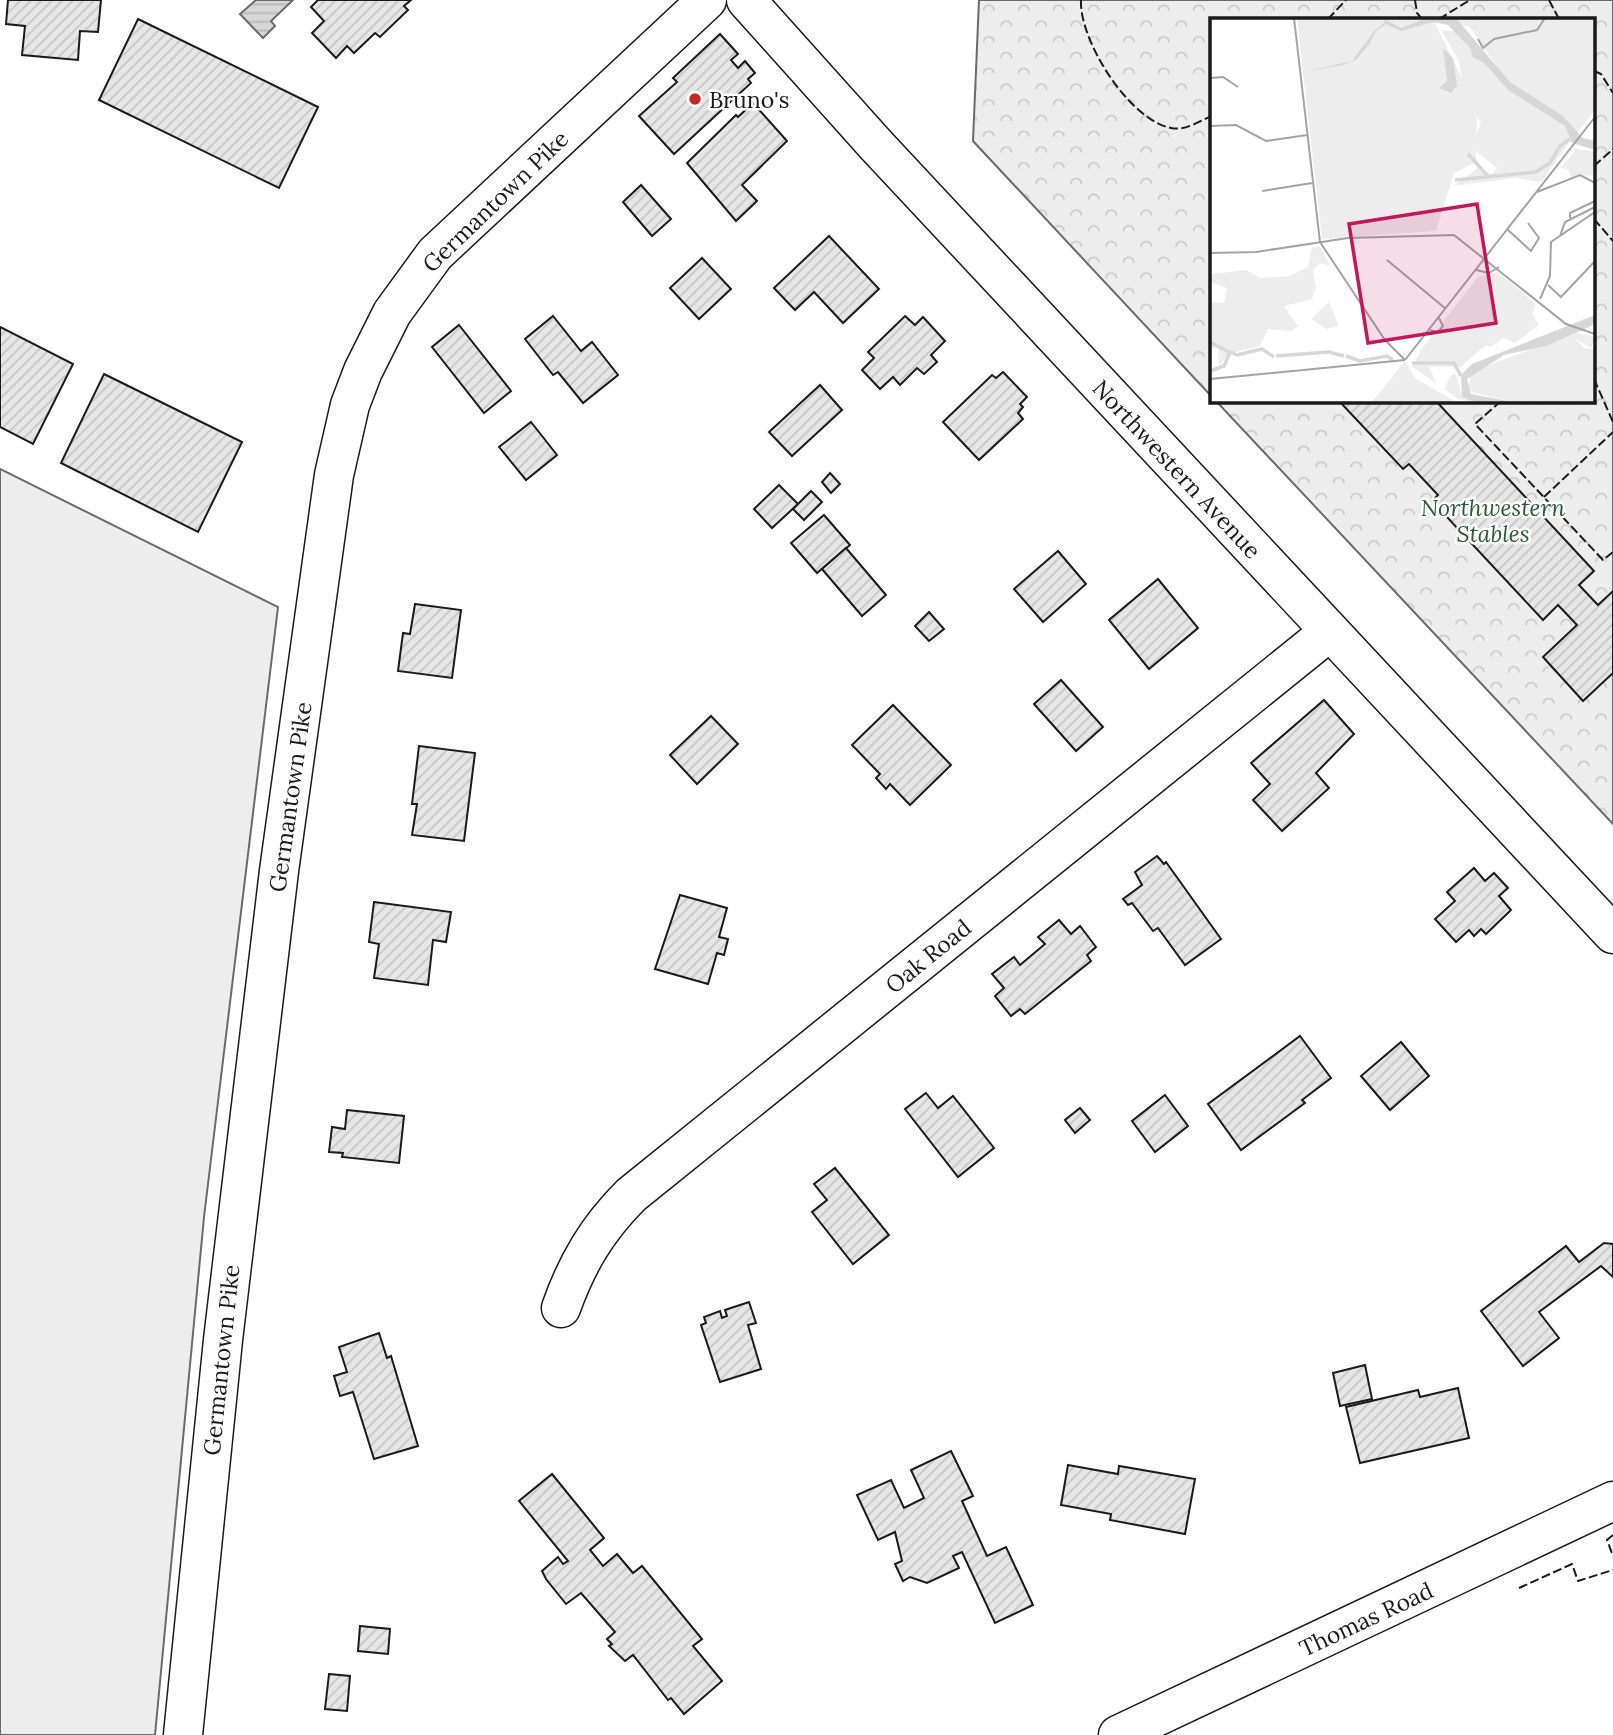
<svg xmlns="http://www.w3.org/2000/svg" width="1613" height="1735" font-family="Lora,serif">
<defs>
<pattern id="park-crowns" width="20" height="18" patternUnits="userSpaceOnUse" patternTransform="scale(1.75)"><rect width="20" height="18" fill="#ededed"/><path d="M2 6a3 3 0 1 1 6 0M12 15a3 3 0 1 1 6 0" fill="none" stroke="#cbcbcb"/></pattern>
<pattern id="water-rules" width="6" height="5" patternUnits="userSpaceOnUse" patternTransform="scale(1.75)"><rect width="6" height="5" fill="#d7d7d7"/><path d="M0 2.5h6" fill="none" stroke="#b8b8b8"/></pattern>
<pattern id="building-hatch" width="6" height="6" patternUnits="userSpaceOnUse" patternTransform="scale(1.75)"><rect width="6" height="6" fill="#e6e6e6"/><path d="M-1 1l2-2M0 6l6-6M5 7l2-2" fill="none" stroke="#c5c5c5"/></pattern>
</defs>
<rect width="100%" height="100%" fill="#fff"/>
<path fill="#ededed" stroke="#6a6a6a" stroke-width="2" d="M 0,469 L 278,607 L 204,1217 L 155,1735 L 0,1735 Z"/>
<path fill="url(#park-crowns)" stroke="#6a6a6a" stroke-width="2" d="M 979,0 L 1613,0 L 1613,824 L 1216,401 L 1594,401 L 1594,19 L 1212,19 L 1212,397 L 973,141 Z"/>
<path fill="url(#water-rules)" stroke="#6a6a6a" stroke-width="2" d="M 256,0 L 293,0 L 271,21 L 275,26 L 263,38 L 240,14 Z"/>
<g fill="url(#building-hatch)" stroke="#1a1a1a" stroke-width="2">
<path d="M 8,0 L 101,0 L 98,32 L 80,31 L 78,60 L 22,55 L 25,26 L 6,24 Z"/>
<path d="M 318,0 L 411,0 L 404,6 L 408,10 L 380,37 L 375,33 L 354,53 L 347,46 L 336,58 L 312,33 L 324,21 L 311,7 Z"/>
<path d="M 138,19 L 318,107 L 279,188 L 99,100 Z"/>
<path d="M 720,34 L 738,54 L 731,60 L 738,68 L 745,61 L 755,73 L 748,79 L 751,83 L 674,154 L 639,116 L 677,82 L 673,78 Z"/>
<path d="M 753,103 L 787,141 L 742,185 L 757,201 L 736,221 L 687,163 L 736,115 L 738,117 Z"/>
<path d="M 641,185 L 671,219 L 652,236 L 623,202 Z"/>
<path d="M 829,236 L 879,289 L 843,323 L 814,292 L 795,310 L 774,288 Z"/>
<path d="M 702,258 L 731,289 L 699,319 L 670,288 Z"/>
<path d="M 553,316 L 581,351 L 592,342 L 618,375 L 583,403 L 558,372 L 553,375 L 525,339 Z"/>
<path d="M 905,316 L 915,325 L 923,317 L 945,341 L 931,355 L 937,362 L 924,374 L 917,368 L 900,385 L 893,377 L 880,389 L 862,370 L 874,358 L 868,352 Z"/>
<path d="M 459,325 L 511,391 L 484,413 L 432,347 Z"/>
<path d="M 0,327 L 73,364 L 33,444 L 0,427 Z"/>
<path d="M 1003,372 L 1027,397 L 1020,404 L 1023,407 L 1018,413 L 1023,419 L 979,460 L 943,422 L 992,375 L 996,378 Z"/>
<path d="M 104,374 L 242,442 L 198,532 L 61,463 Z"/>
<path d="M 820,385 L 842,410 L 792,456 L 769,432 Z"/>
<path d="M 1339,401 L 1436,401 L 1594,571 L 1579,585 L 1598,605 L 1613,591 L 1613,673 L 1583,701 L 1543,657 L 1577,625 L 1558,605 L 1543,620 L 1432,501 L 1438,495 L 1409,464 L 1403,469 Z"/>
<path d="M 531,422 L 557,455 L 526,480 L 499,447 Z"/>
<path d="M 830,473 L 840,484 L 831,493 L 822,482 Z"/>
<path d="M 779,485 L 798,504 L 772,528 L 754,509 Z"/>
<path d="M 811,491 L 822,502 L 804,520 L 793,509 Z"/>
<path d="M 824,515 L 850,545 L 817,573 L 791,543 Z"/>
<path d="M 846,548 L 886,595 L 862,616 L 822,569 Z"/>
<path d="M 1058,551 L 1086,584 L 1043,622 L 1014,589 Z"/>
<path d="M 1158,579 L 1198,628 L 1149,669 L 1109,620 Z"/>
<path d="M 415,604 L 461,610 L 452,678 L 398,671 L 403,633 L 410,634 Z"/>
<path d="M 929,612 L 944,629 L 929,641 L 915,626 Z"/>
<path d="M 1061,680 L 1103,727 L 1076,751 L 1034,704 Z"/>
<path d="M 1324,700 L 1354,734 L 1316,773 L 1329,788 L 1282,831 L 1253,800 L 1270,784 L 1251,763 Z"/>
<path d="M 893,705 L 951,765 L 910,805 L 890,784 L 886,789 L 876,778 L 880,774 L 852,745 Z"/>
<path d="M 711,716 L 738,744 L 697,784 L 670,755 Z"/>
<path d="M 419,746 L 475,753 L 464,841 L 412,835 L 417,804 L 412,804 Z"/>
<path d="M 1157,856 L 1164,864 L 1166,862 L 1221,939 L 1185,965 L 1158,928 L 1153,931 L 1132,903 L 1128,905 L 1123,899 L 1142,885 L 1135,872 Z"/>
<path d="M 1474,868 L 1485,881 L 1494,873 L 1508,888 L 1499,896 L 1511,910 L 1486,934 L 1481,929 L 1474,936 L 1469,930 L 1456,942 L 1435,919 L 1455,901 L 1447,892 Z"/>
<path d="M 680,895 L 727,908 L 719,937 L 728,939 L 724,955 L 717,953 L 708,984 L 655,969 Z"/>
<path d="M 374,902 L 451,912 L 446,942 L 433,940 L 428,985 L 374,978 L 379,944 L 369,942 Z"/>
<path d="M 1059,920 L 1071,934 L 1080,926 L 1096,947 L 1087,955 L 1091,961 L 1025,1014 L 1020,1009 L 1011,1016 L 995,996 L 1004,988 L 992,974 L 1014,957 L 1020,965 L 1045,944 L 1038,937 Z"/>
<path d="M 1300,1036 L 1331,1078 L 1302,1100 L 1305,1103 L 1241,1150 L 1208,1104 Z"/>
<path d="M 1401,1042 L 1429,1076 L 1390,1110 L 1361,1076 Z"/>
<path d="M 926,1093 L 938,1108 L 953,1096 L 994,1148 L 958,1177 L 905,1109 Z"/>
<path d="M 1165,1095 L 1188,1126 L 1155,1152 L 1132,1121 Z"/>
<path d="M 1080,1108 L 1090,1120 L 1075,1133 L 1065,1120 Z"/>
<path d="M 347,1110 L 404,1116 L 399,1163 L 342,1157 L 343,1153 L 329,1152 L 332,1127 L 345,1129 Z"/>
<path d="M 835,1168 L 889,1235 L 853,1264 L 812,1212 L 827,1200 L 814,1184 Z"/>
<path d="M 1604,1243 L 1613,1244 L 1613,1277 L 1601,1266 L 1539,1312 L 1559,1338 L 1523,1366 L 1481,1311 L 1566,1246 L 1579,1262 Z"/>
<path d="M 749,1302 L 756,1323 L 748,1325 L 761,1369 L 720,1382 L 701,1325 L 706,1323 L 704,1317 L 720,1311 L 722,1318 L 727,1316 L 725,1310 Z"/>
<path d="M 379,1333 L 387,1358 L 391,1356 L 418,1446 L 374,1459 L 353,1392 L 340,1396 L 334,1376 L 347,1372 L 339,1347 Z"/>
<path d="M 1365,1365 L 1372,1399 L 1340,1406 L 1333,1373 Z"/>
<path d="M 1458,1388 L 1469,1438 L 1360,1463 L 1346,1407 L 1418,1390 L 1420,1397 Z"/>
<path d="M 951,1451 L 973,1496 L 962,1501 L 987,1556 L 1006,1547 L 1033,1605 L 995,1623 L 962,1552 L 953,1556 L 959,1568 L 927,1583 L 910,1577 L 903,1581 L 895,1564 L 902,1561 L 895,1532 L 878,1540 L 857,1495 L 891,1480 L 904,1508 L 924,1498 L 911,1470 Z"/>
<path d="M 1068,1465 L 1118,1474 L 1119,1466 L 1195,1479 L 1185,1534 L 1110,1520 L 1111,1514 L 1061,1505 Z"/>
<path d="M 552,1474 L 604,1538 L 590,1550 L 603,1566 L 617,1554 L 633,1573 L 642,1566 L 702,1639 L 693,1646 L 722,1681 L 684,1714 L 671,1698 L 668,1700 L 633,1655 L 625,1661 L 609,1646 L 612,1644 L 607,1639 L 615,1632 L 581,1593 L 566,1604 L 546,1579 L 542,1571 L 558,1557 L 563,1564 L 568,1561 L 519,1501 Z"/>
<path d="M 360,1626 L 390,1629 L 388,1654 L 358,1651 Z"/>
<path d="M 329,1674 L 350,1676 L 347,1711 L 325,1709 Z"/>
</g>
<g fill="none" stroke-linecap="round" stroke-linejoin="round">
<defs>
<g id="minor">
<path d="M 746,0 L 876,145 L 1613,934"/>
<path d="M 561,1308 C 577,1263 597,1229 631,1195 L 1329,632"/>
<path d="M 1118,1735 L 1613,1501"/>
</g>
<path id="major" d="M 183,1735 L 223,1340 L 279,871 L 334,475 L 350,405 L 363,371 L 392,313 L 435,254 L 707,0"/>
</defs>
<use href="#minor" stroke="#1a1a1a" stroke-width="41"/>
<use href="#major" stroke="#1a1a1a" stroke-width="41"/>
<use href="#minor" stroke="#fff" stroke-width="38"/>
<use href="#major" stroke="#fff" stroke-width="38"/>
<g stroke="#1a1a1a" stroke-width="2" stroke-dasharray="9 3.5" stroke-linecap="butt">
<path d="M 1081,0 C 1079,40 1129,120 1171,128 C 1186,131 1199,121 1212,116"/>
<path d="M 1415,0 L 1417,13 L 1422,19"/>
<path d="M 1549,0 L 1559,19"/>
<path d="M 1328,19 L 1346,0"/>
<path d="M 1439,19 L 1470,0"/>
<path d="M 1594,71 L 1601,74 L 1613,93"/>
<path d="M 1594,166 L 1613,149"/>
<path d="M 1594,219 L 1613,241"/>
<path d="M 1594,379 L 1613,422"/>
<path d="M 1501,401 L 1475,424 L 1603,560 L 1613,552"/>
<path d="M 1544,497 L 1613,432"/>
<path d="M 1613,1535 L 1607,1540 L 1613,1556"/>
<path d="M 1519,1588 L 1572,1564 L 1578,1581 L 1613,1570"/>
</g>
</g>
<circle fill="#c62828" stroke="#fff" stroke-width="2.5" cx="695" cy="99" r="7"/>
<g text-anchor="middle" dominant-baseline="central" stroke-width="5" stroke-linejoin="round" paint-order="stroke">
<g font-size="23" fill="#1a1a1a" stroke="#fff" text-anchor="start">
<text x="709" y="99">Bruno's</text>
</g>
<g font-size="23" fill="#1a1a1a" stroke="#fff">
<text transform="translate(495 201) rotate(-44)">Germantown Pike</text>
<text transform="translate(1177 469) rotate(47)">Northwestern Avenue</text>
<text transform="translate(290 797) rotate(-82)">Germantown Pike</text>
<text transform="translate(928 956) rotate(-39)">Oak Road</text>
<text transform="translate(221 1360) rotate(-84)">Germantown Pike</text>
<text transform="translate(1366 1619) rotate(-25)">Thomas Road</text>
</g>
<g font-size="23" font-style="italic" fill="#2b5a34" stroke="#fff">
<text x="1493" y="507">Northwestern<tspan x="1493" dy="26">Stables</tspan></text>
</g>
</g>
<g transform="translate(1210 18)">
<rect width="385" height="385" fill="#fff"/>
<path d="M 263,0 L 259,8 L 225,5 L 267,91 L 266,144 L 244,155 L 226,213 L 112,221 L 87,1 ZM 294,263 L 326,287 L 322,296 L 329,307 L 305,325 L 294,320 L 280,329 L 276,327 Z" fill="#ededed"/>
<path d="M 231,12 L 244,13 L 261,31 L 262,39 L 274,45 L 298,72 L 322,84 L 361,122 L 331,164 L 305,160 L 243,168 L 268,150 L 282,156 L 287,150 L 262,130 L 271,104 L 258,88 L 248,41 ZM 366,131 L 385,134 L 385,157 L 361,159 L 358,151 L 351,150 ZM 102,229 L 110,229 L 121,248 L 110,245 L 103,252 L 106,270 L 102,281 L 74,288 L 88,308 L 82,313 L 58,311 L 50,328 L 21,335 L 9,347 L 8,331 L 0,328 L 0,284 L 14,285 L 17,270 L 0,264 L 0,256 L 36,252 L 50,260 L 79,258 L 98,249 ZM 119,284 L 129,308 L 116,311 L 101,301 ZM 366,315 L 385,319 L 381,330 L 364,320 L 374,330 L 385,331 L 385,385 L 309,385 L 264,375 L 258,370 L 261,358 L 273,349 ZM 214,328 L 216,328 L 267,334 L 251,349 L 219,349 L 226,365 L 202,349 ZM 246,356 L 252,378 L 268,385 L 248,381 L 234,371 L 241,357 Z" fill="#ededed"/>
<path d="M 263,0 L 385,0 L 385,92 L 360,124 L 301,69 L 259,8 ZM 288,254 L 324,284 L 309,304 L 245,350 L 210,333 L 268,259 ZM 195,343 L 205,360 L 248,385 L 161,385 Z" fill="#ededed"/>
<path d="M 173,0 L 191,10 L 217,0 L 246,0 L 300,64 L 353,98 L 373,120 L 385,123 L 385,132 L 362,125 L 355,108 L 298,72 L 274,45 L 262,39 L 261,31 L 238,7 L 223,4 L 191,13 L 176,6 L 166,13 L 160,25 L 146,42 L 132,47 L 93,54 L 142,43 L 165,12 L 175,4 ZM 233,30 L 243,40 L 247,68 L 241,75 L 229,70 L 237,63 ZM 385,297 L 385,305 L 379,309 L 336,328 L 294,337 L 257,361 L 261,376 L 309,385 L 268,385 L 252,379 L 251,357 L 262,346 Z" fill="#d7d7d7"/>
<path fill="none" stroke="#d7d7d7" stroke-width="3.5" d="M 258,136 L 277,157M 245,162 L 326,154 L 340,145 L 350,128 L 360,121M 0,324 L 19,334M 66,338 L 119,334 L 134,338M 136,338 L 150,343 L 177,338 L 183,342M 202,345 L 244,345 L 251,358M 0,353 L 14,348 L 20,334 L 27,337 L 52,331 L 64,339"/>
<path fill="none" stroke="#a3a3a3" stroke-width="2" d="M 84,0 L 110,224 L 175,322 L 195,342M 268,21 L 273,30 L 284,21 L 327,12 L 335,0M 0,60 L 13,59 L 28,69M 0,108 L 26,107 L 56,123 L 97,117M 52,173 L 102,165M 327,174 L 370,157 L 385,165M 360,200 L 360,195 L 385,183M 298,212 L 321,233 L 329,220 L 318,205M 350,218 L 355,204 L 385,189M 0,235 L 46,234 L 138,220 L 244,217 L 356,306 L 385,316M 177,242 L 236,291M 266,252 L 279,255 L 289,249M 338,267 L 351,279 L 385,243M 330,281 L 340,258 L 341,224 L 385,194M 220,312 L 228,314 L 233,308 L 229,300M 195,342 L 385,99M 0,361 L 195,342"/>
<path fill="#c2185b" fill-opacity="0.15" stroke="#c2185b" stroke-width="3.5" d="M 267,186 L 286,305 L 158,325 L 139,206 Z"/>
<rect width="385" height="385" fill="none" stroke="#1a1a1a" stroke-width="3.5"/>
</g>
</svg>
